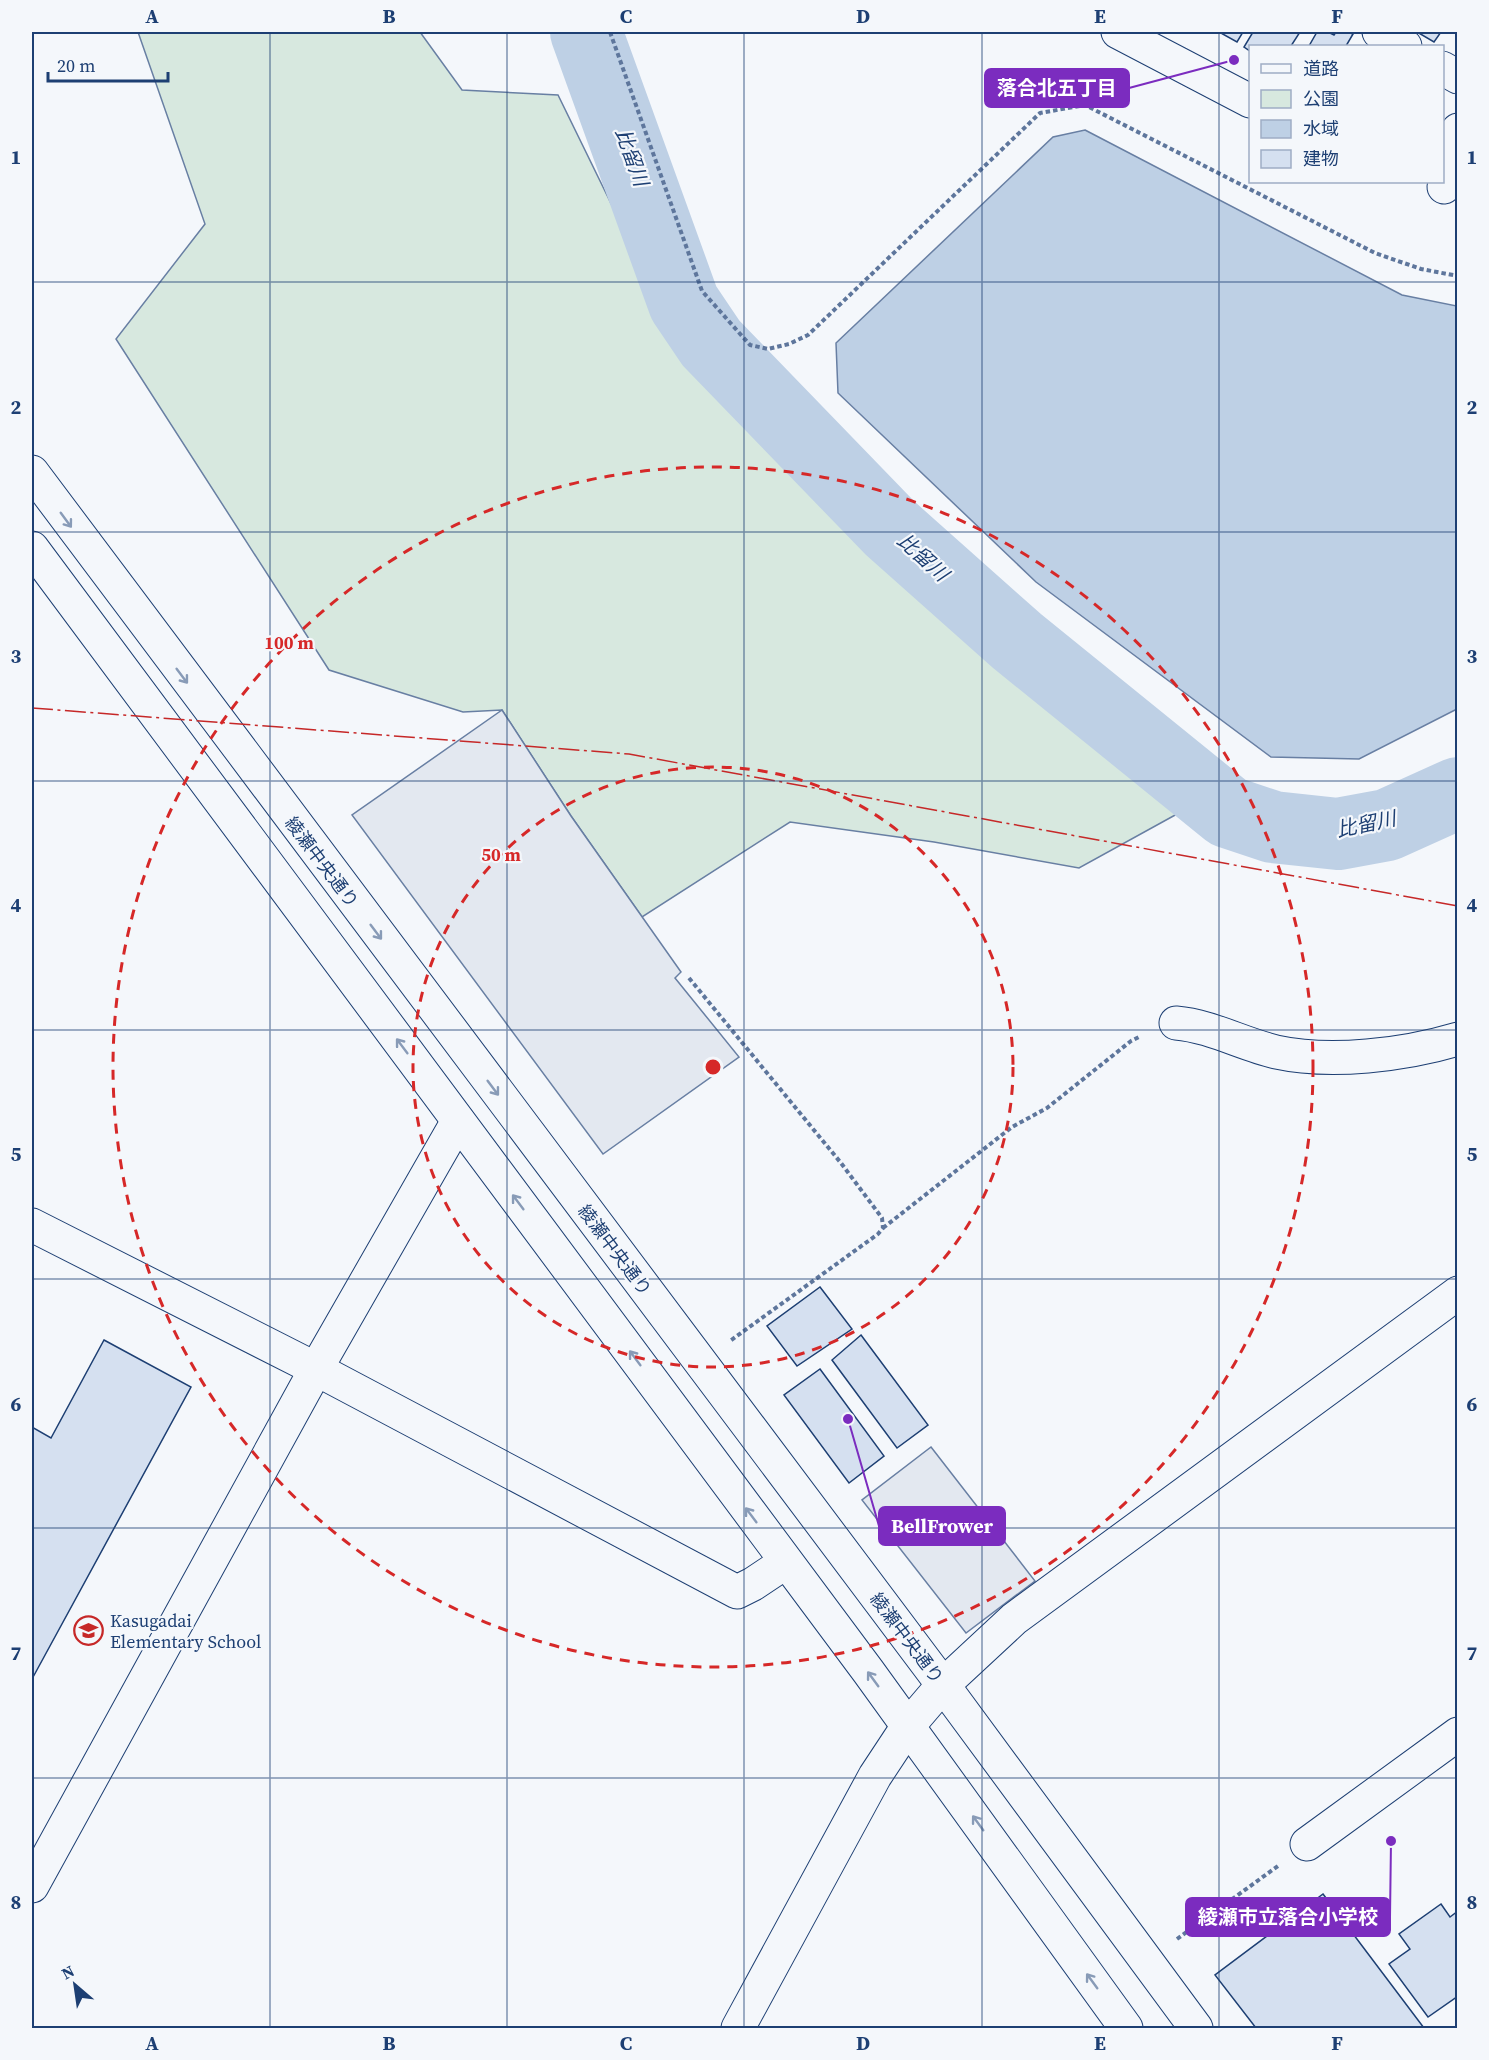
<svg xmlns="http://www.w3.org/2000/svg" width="1489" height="2060" font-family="'Source Serif 4','Noto Sans JP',serif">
<rect width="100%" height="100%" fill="#f4f7fb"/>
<path fill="#d7e8df" stroke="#687fa3" stroke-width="1.5" d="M 138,32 L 420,32 L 462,90 L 558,95 L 691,367 L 1177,814 L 1079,868 L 934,842 L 790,822 L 642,917 L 571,816 L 502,710 L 463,712 L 329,670 L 116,339 L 205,224 Z"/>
<g fill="#e3e8f0" stroke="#687fa3" stroke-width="1.5">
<path d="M 502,710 L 571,816 L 681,972 L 675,978 L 739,1057 L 603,1154 L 352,815 Z"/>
<path d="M 931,1447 L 1035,1581 L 966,1633 L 862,1500 Z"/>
</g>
<path fill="#bed0e5" stroke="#687fa3" stroke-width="1.5" d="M 1085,130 L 1402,295 L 1457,306 L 1457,709 L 1359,759 L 1271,757 L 1036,582 L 838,393 L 836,343 L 1053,137 Z"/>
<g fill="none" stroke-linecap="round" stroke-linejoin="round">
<path stroke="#bed0e5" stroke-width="72" d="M 586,32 L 684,303 L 711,343 L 890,528 L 1017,641 L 1228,812 L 1273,827 L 1338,834 L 1387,825 L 1458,793"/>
</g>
<g fill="#d5e0f0" stroke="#1d3f73" stroke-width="1.5">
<path d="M 1219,32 L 1243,32 L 1237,42 Z"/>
<path d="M 1253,32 L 1300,32 L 1291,46 L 1250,46 L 1250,51 L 1244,47 Z"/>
<path d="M 1317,32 L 1328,32 L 1334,35 L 1336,32 L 1348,32 L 1353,34 L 1346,46 L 1309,46 Z"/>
<path d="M 1417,32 L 1441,32 L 1434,42 Z"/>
<path d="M 820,1287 L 852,1329 L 797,1366 L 767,1326 Z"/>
<path d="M 861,1335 L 928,1425 L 897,1448 L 832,1360 Z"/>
<path d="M 104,1340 L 191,1387 L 32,1679 L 32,1427 L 51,1438 Z"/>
<path d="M 820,1369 L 884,1456 L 849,1483 L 784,1395 Z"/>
<path d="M 1323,1894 L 1424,2028 L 1256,2028 L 1215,1975 Z"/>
<path d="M 1441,1904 L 1450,1917 L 1458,1911 L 1458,1996 L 1428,2017 L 1389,1964 L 1410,1949 L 1399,1934 Z"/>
</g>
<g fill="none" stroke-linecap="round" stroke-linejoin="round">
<defs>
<g id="minor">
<path d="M 1118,32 L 1250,101"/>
<path d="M 1379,32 L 1405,46"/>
<path d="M 1442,68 L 1458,77"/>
<path d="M 1444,187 L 1458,130"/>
<path d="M 1176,1023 C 1211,1026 1242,1044 1276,1052 C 1331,1064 1404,1055 1458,1039"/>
<path d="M 32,1225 L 316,1369 L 737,1592 L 753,1584 L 786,1562"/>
<path d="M 1307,1844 L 1458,1734"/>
<path d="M 32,1886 L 316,1369 L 458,1121"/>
<path d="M 738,2028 L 875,1776 L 908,1726 L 943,1685 L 1014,1619 L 1458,1293"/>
</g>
<g id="major">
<path d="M 32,472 L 943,1685 L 1196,2028"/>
<path d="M 32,548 L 868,1671 L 1126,2028"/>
</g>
</defs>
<use href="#minor" stroke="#1d3f73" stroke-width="35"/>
<use href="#major" stroke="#1d3f73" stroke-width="35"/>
<g stroke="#5e769c" stroke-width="4" stroke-dasharray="4.5 3" stroke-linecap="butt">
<path d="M 610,32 L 702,291 L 750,345 L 768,349 L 789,344 L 808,335 L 1040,113 L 1085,105 L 1375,253 L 1421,269 L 1458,276"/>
<path d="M 689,978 L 841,1163 L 882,1218 L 883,1228 L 878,1234 L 730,1341"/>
<path d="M 883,1228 L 1012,1127 L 1047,1108 L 1131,1041 L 1141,1036"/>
<path d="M 1177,1939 L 1278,1866"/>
</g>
<use href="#minor" stroke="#f4f7fb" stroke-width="33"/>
<use href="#major" stroke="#f4f7fb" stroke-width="33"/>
<path stroke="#c62828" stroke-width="1.5" stroke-dasharray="21 4.5 3 4.5" stroke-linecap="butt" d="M 32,708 L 629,754 L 1458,906"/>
</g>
<defs><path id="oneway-shaft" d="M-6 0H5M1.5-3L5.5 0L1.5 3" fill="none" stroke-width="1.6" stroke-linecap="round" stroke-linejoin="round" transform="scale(1.5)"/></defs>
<g stroke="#889bb7">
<use href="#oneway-shaft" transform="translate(66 520) rotate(54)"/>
<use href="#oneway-shaft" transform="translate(182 676) rotate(53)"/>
<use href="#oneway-shaft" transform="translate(376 932) rotate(53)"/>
<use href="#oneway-shaft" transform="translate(402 1046) rotate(-127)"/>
<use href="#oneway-shaft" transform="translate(493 1088) rotate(53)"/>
<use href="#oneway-shaft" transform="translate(518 1202) rotate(-127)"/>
<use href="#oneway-shaft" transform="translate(635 1358) rotate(-127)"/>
<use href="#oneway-shaft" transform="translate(751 1515) rotate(-127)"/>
<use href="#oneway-shaft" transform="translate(873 1679) rotate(-126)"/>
<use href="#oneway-shaft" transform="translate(978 1823) rotate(-126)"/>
<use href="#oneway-shaft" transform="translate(1092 1981) rotate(-126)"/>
</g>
<path fill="none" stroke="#1d3f73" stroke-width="1.5" stroke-opacity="0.55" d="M 270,32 L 270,2028M 507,32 L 507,2028M 744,32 L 744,2028M 982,32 L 982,2028M 1219,32 L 1219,2028M 32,282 L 1458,282M 32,532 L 1458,532M 32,781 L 1458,781M 32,1030 L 1458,1030M 32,1279 L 1458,1279M 32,1528 L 1458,1528M 32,1778 L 1458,1778"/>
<g fill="none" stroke="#d62828" stroke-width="3" stroke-dasharray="10 8">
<circle cx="713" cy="1067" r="300"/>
<circle cx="713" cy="1067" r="600"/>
</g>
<defs>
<symbol id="school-ring" viewBox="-11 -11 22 22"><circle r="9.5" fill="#f4f7fb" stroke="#c62828" stroke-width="1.5"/><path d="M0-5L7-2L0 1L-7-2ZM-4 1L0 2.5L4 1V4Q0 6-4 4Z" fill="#c62828"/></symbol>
</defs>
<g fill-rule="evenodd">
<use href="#school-ring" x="72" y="1614" width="33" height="33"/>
</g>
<g text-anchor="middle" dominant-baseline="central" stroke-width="4.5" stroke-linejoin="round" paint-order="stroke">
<g font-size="18" fill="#1d3f73" stroke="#f4f7fb">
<text transform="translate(322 862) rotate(53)">綾瀬中央通り</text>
<text transform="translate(615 1250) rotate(53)">綾瀬中央通り</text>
<text transform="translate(907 1638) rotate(53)">綾瀬中央通り</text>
</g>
<g font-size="18" fill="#1d3f73" stroke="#f4f7fb" text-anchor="start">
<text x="110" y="1620">Kasugadai<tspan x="110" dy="21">Elementary School</tspan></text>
</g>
<g font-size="20" font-style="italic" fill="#1d3f73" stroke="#f4f7fb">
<text transform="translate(632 157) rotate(70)">比留川</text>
<text transform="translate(923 557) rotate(42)">比留川</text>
<text transform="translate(1366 824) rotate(-12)">比留川</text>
</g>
</g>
<circle cx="713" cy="1067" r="9" fill="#d62828" stroke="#f4f7fb" stroke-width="3"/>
<g font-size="18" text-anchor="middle" font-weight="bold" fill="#d62828" stroke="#f4f7fb" stroke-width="4.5" stroke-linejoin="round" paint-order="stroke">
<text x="289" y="649">100 m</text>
<text x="501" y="861">50 m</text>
</g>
<path fill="none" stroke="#7b2cbf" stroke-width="2" d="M1234 60L1129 88M848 1419L879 1526M1391 1841L1390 1917"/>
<g fill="#7b2cbf" stroke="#f4f7fb" stroke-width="2">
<circle cx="1234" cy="60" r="6"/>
<circle cx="848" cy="1419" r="6"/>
<circle cx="1391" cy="1841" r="6"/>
</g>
<g fill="#7b2cbf" stroke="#7b2cbf" stroke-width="2">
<rect x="985" y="69" width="144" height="38" rx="6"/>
<rect x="879" y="1507" width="126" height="38" rx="6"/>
<rect x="1186" y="1898" width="204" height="38" rx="6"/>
</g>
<g font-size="20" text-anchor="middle" font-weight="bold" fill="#fff">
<text x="1057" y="95">落合北五丁目</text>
<text x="942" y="1533">BellFrower</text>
<text x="1288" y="1924">綾瀬市立落合小学校</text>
</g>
<rect width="1489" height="2060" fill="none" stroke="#f4f7fb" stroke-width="66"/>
<rect x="1249" y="45" width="195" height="138" fill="#f4f7fb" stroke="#9eadc5" stroke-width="1.5"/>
<rect x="1261" y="64" width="30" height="9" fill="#f4f7fb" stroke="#9eadc5" stroke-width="1.5"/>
<text x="1303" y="75" font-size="18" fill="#1d3f73">道路</text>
<rect x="1261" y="90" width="30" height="18" fill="#d7e8df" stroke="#9eadc5" stroke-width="1.5"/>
<text x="1303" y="105" font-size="18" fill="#1d3f73">公園</text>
<rect x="1261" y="120" width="30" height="18" fill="#bed0e5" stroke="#9eadc5" stroke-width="1.5"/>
<text x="1303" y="135" font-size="18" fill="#1d3f73">水域</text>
<rect x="1261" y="150" width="30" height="18" fill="#d5e0f0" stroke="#9eadc5" stroke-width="1.5"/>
<text x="1303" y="165" font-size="18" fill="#1d3f73">建物</text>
<g transform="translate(75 1985) rotate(331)" stroke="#f4f7fb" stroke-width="4.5" paint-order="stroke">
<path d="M0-4.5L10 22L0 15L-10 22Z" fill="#1d3f73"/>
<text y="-9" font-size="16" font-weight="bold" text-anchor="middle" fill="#1d3f73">N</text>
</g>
<path d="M48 72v9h120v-9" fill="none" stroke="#1d3f73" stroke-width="3"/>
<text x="57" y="72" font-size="18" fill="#1d3f73" stroke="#f4f7fb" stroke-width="4.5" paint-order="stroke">20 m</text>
<rect x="33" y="33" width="1423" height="1994" fill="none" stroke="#1d3f73" stroke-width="2"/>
<g font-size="20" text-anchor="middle" font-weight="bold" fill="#1d3f73">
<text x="152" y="23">A</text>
<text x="389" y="23">B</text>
<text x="626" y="23">C</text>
<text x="863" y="23">D</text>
<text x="1100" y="23">E</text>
<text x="1337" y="23">F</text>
<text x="16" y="164">1</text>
<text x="1472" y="164">1</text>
<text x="16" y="414">2</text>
<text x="1472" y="414">2</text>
<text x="16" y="663">3</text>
<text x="1472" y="663">3</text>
<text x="16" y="912">4</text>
<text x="1472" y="912">4</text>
<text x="16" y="1161">5</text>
<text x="1472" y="1161">5</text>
<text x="16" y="1411">6</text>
<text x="1472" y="1411">6</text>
<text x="16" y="1660">7</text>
<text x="1472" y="1660">7</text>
<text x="16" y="1909">8</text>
<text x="1472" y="1909">8</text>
<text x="152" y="2050">A</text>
<text x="389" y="2050">B</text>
<text x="626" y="2050">C</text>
<text x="863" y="2050">D</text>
<text x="1100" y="2050">E</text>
<text x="1337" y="2050">F</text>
</g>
</svg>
